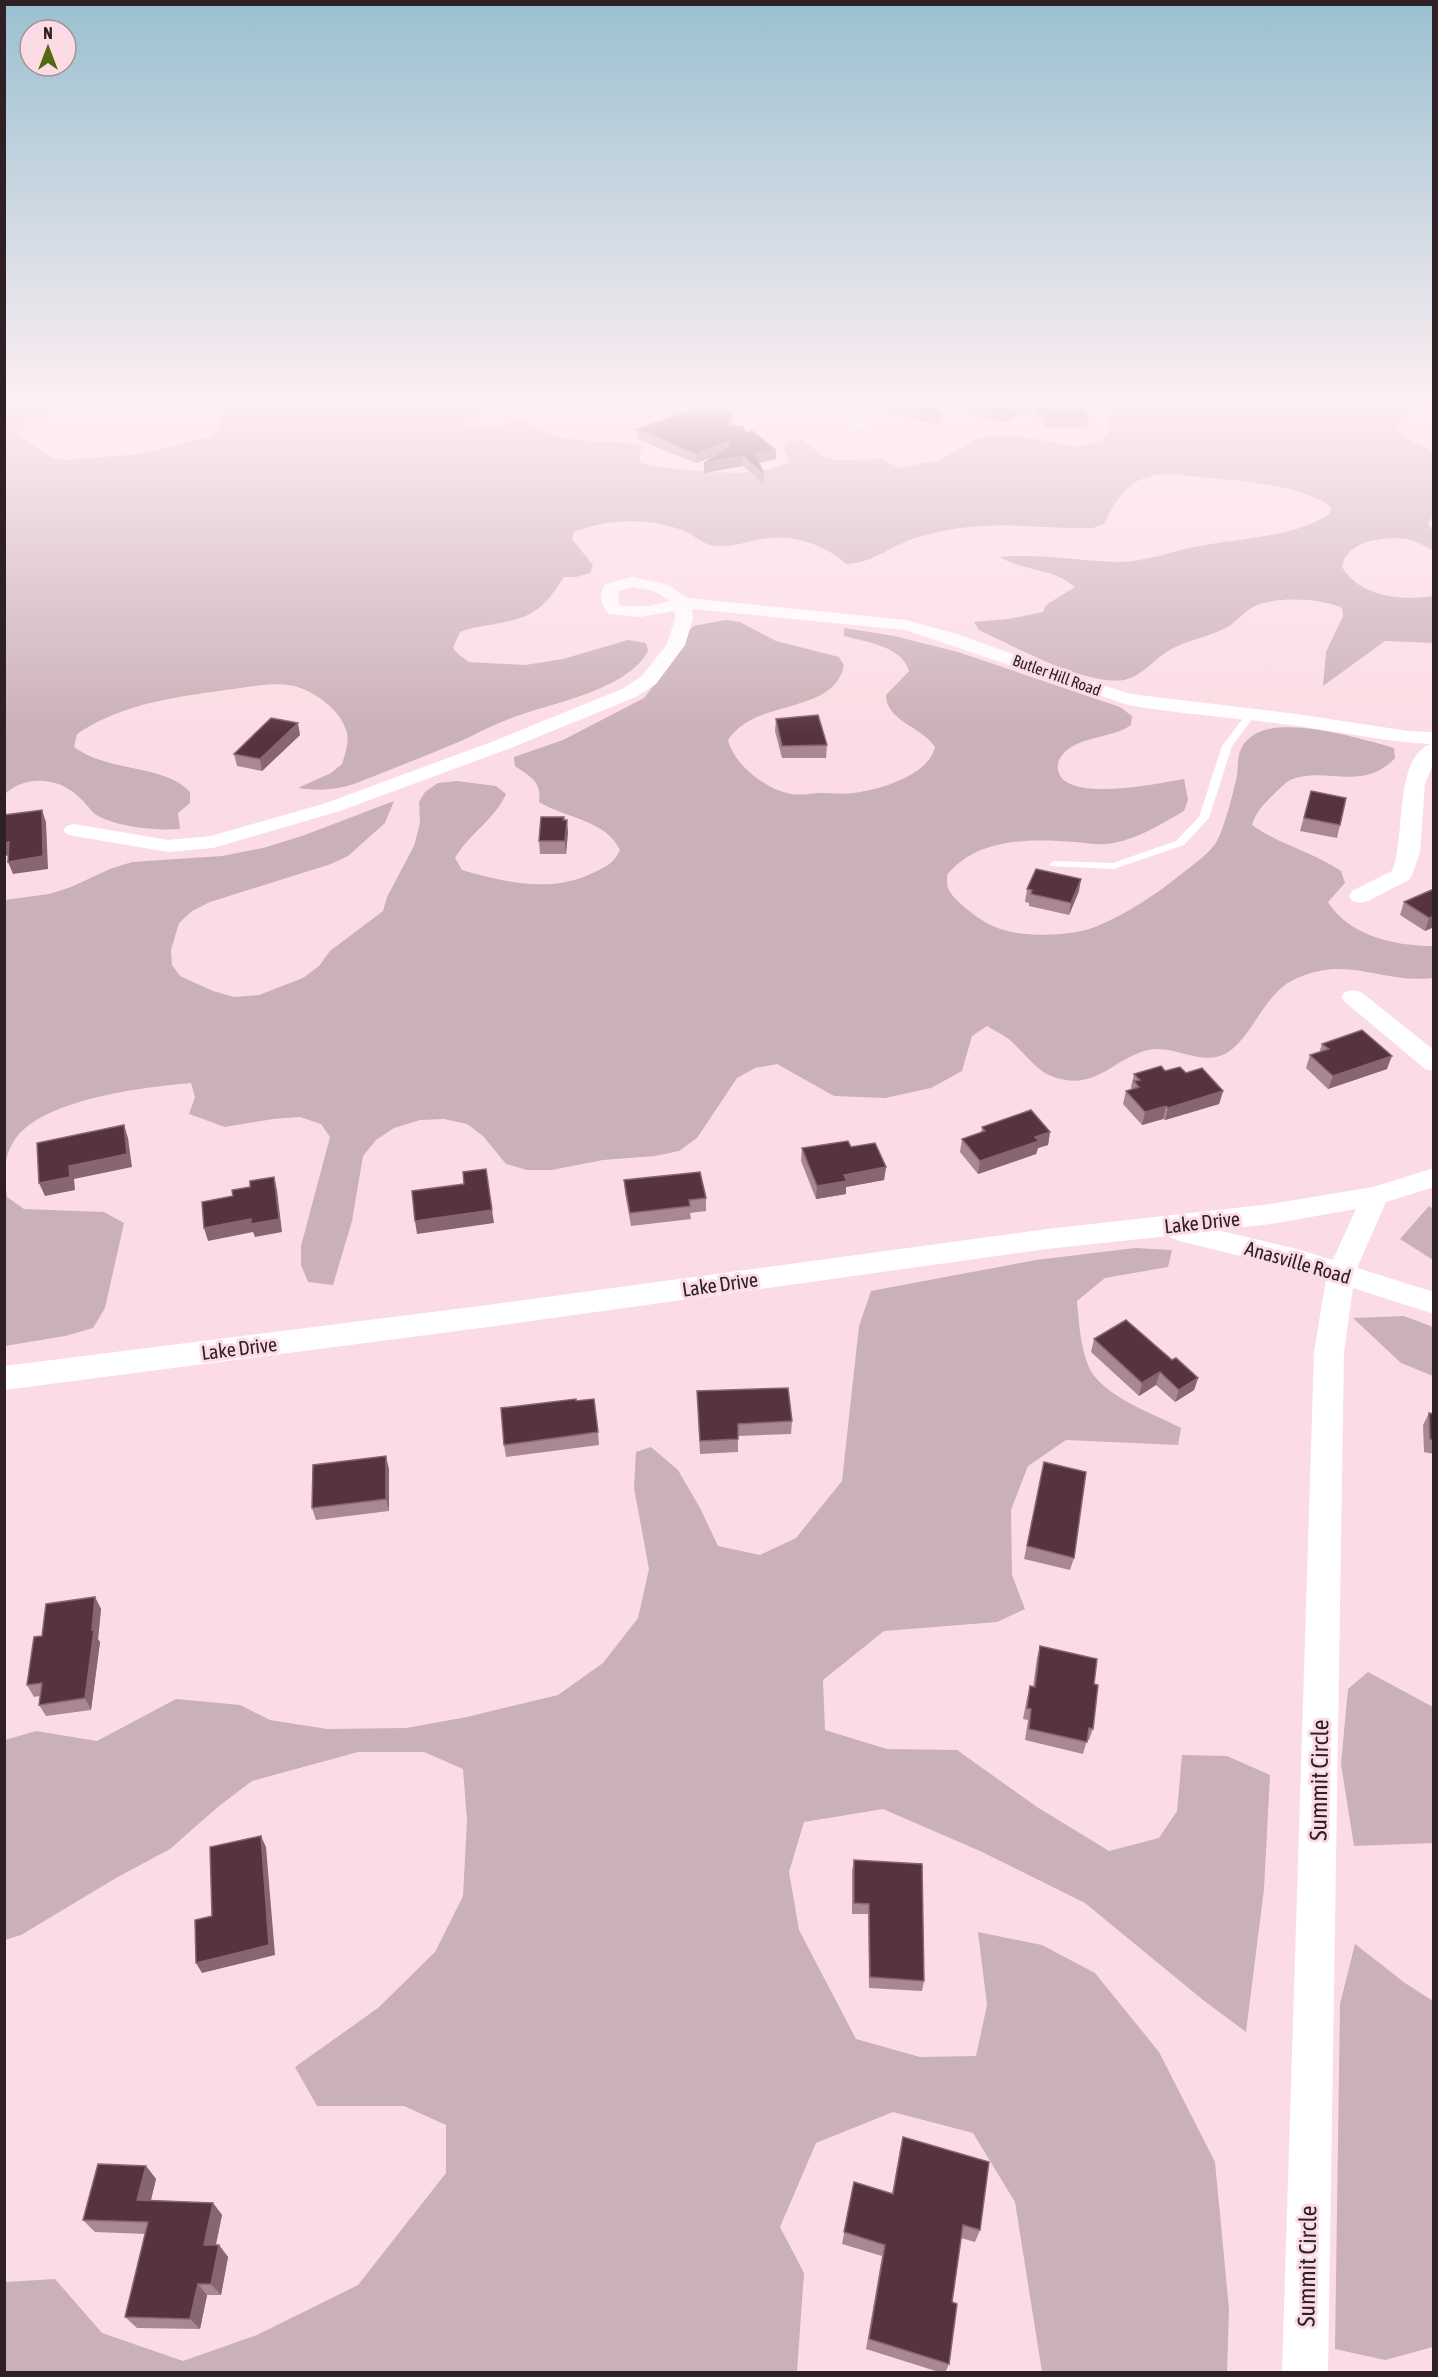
<svg xmlns="http://www.w3.org/2000/svg" width="1438" height="2377" font-family="'Asap Condensed',sans-serif">
<rect width="100%" height="100%" fill="#fcdce4"/>
<g fill="#cab0b7">
<path d="M 5,402 L 67,402 L 48,414 L 26,424 L 20,436 L 52,458 L 65,460 L 140,454 L 208,437 L 218,431 L 226,402 L 501,402 L 459,428 C 480,427 506,429 522,415 C 542,448 611,438 643,445 L 639,456 L 640,462 L 651,466 C 695,470 748,481 790,462 L 783,446 L 789,441 L 803,440 L 823,456 L 836,460 L 881,459 L 900,468 L 939,460 L 978,438 L 991,435 L 1021,436 L 1077,447 L 1100,441 L 1109,432 L 1108,420 L 1117,410 L 1116,402 L 1433,402 L 1433,407 L 1412,411 L 1395,429 L 1405,438 L 1433,451 L 1433,516 L 1428,523 L 1433,532 L 1433,550 C 1425,546 1416,541 1407,539 C 1385,536 1346,540 1342,567 C 1360,597 1402,601 1433,596 L 1433,643 L 1385,641 L 1323,686 L 1326,652 L 1343,616 L 1342,608 C 1321,598 1274,596 1253,607 C 1242,613 1235,624 1224,629 C 1205,638 1182,641 1165,653 C 1152,662 1140,677 1124,680 C 1087,686 1013,646 979,630 L 974,622 L 1008,619 L 1043,612 L 1046,605 L 1075,587 C 1054,568 1023,571 1000,557 C 1040,553 1079,561 1118,562 C 1145,562 1169,552 1194,547 C 1233,539 1300,537 1330,513 L 1331,507 C 1299,481 1212,479 1170,474 C 1131,475 1120,492 1104,524 L 1093,528 C 1049,529 996,521 954,529 C 939,532 920,535 905,542 C 884,551 870,563 846,564 C 828,547 799,536 774,538 C 754,538 736,548 715,546 C 701,544 695,535 682,530 C 648,518 608,518 574,532 L 572,539 L 593,565 L 590,573 L 576,577 L 564,577 C 556,589 546,605 533,612 C 512,625 483,623 460,632 L 453,648 L 459,655 L 469,662 L 525,665 L 563,659 L 628,640 L 646,643 L 648,651 C 628,689 557,702 520,715 C 499,722 480,732 461,741 C 425,756 390,770 354,784 C 335,790 319,791 298,788 L 331,773 L 342,764 C 345,754 349,743 347,733 C 341,710 316,692 294,686 C 275,682 253,686 234,689 C 181,696 122,703 77,734 L 74,747 C 109,773 165,764 190,792 L 190,803 L 178,813 L 180,829 C 156,831 115,827 95,814 C 89,809 85,802 79,797 C 58,777 26,775 5,794 Z"/>
<path d="M 725,620 L 740,622 L 776,641 L 839,657 L 844,665 C 834,716 756,697 728,740 C 734,764 763,787 787,793 C 797,796 809,794 819,793 C 832,793 847,795 860,792 C 885,788 929,774 935,747 C 922,727 886,721 886,695 L 909,671 C 902,646 866,642 844,636 L 844,628 L 894,636 L 958,652 L 1120,707 L 1132,716 L 1131,725 C 1111,739 1082,735 1064,753 C 1059,758 1057,764 1058,770 C 1064,804 1160,783 1184,779 L 1188,800 L 1184,811 C 1163,823 1138,839 1113,843 C 1100,846 1089,843 1076,842 C 1031,839 978,837 947,875 C 947,879 947,885 948,888 C 952,900 981,921 993,926 C 1017,938 1070,937 1095,927 C 1127,914 1158,893 1184,872 C 1195,863 1209,854 1217,841 C 1225,826 1233,793 1237,776 C 1238,768 1237,757 1241,749 C 1243,743 1251,736 1257,733 C 1288,717 1362,739 1394,748 L 1395,758 C 1363,793 1324,765 1290,780 C 1284,784 1278,790 1273,795 C 1263,805 1256,812 1252,825 C 1280,845 1313,852 1341,871 L 1345,883 L 1328,902 C 1349,936 1395,946 1433,946 L 1433,978 C 1381,984 1349,954 1295,979 C 1265,993 1255,1031 1231,1050 C 1204,1071 1173,1041 1144,1051 C 1108,1063 1094,1092 1051,1076 C 1036,1071 1020,1047 1006,1037 C 1000,1033 993,1030 987,1026 L 972,1036 L 962,1071 L 931,1088 L 885,1098 L 834,1096 L 777,1064 L 755,1068 L 737,1078 L 697,1138 L 679,1151 L 655,1156 L 603,1160 L 552,1170 L 527,1170 L 506,1164 L 483,1136 L 467,1124 L 444,1119 L 420,1120 L 394,1128 L 376,1140 L 363,1156 L 352,1221 L 333,1285 L 308,1282 L 301,1265 L 301,1246 L 330,1137 L 321,1124 L 300,1117 L 273,1119 L 225,1127 L 189,1114 L 195,1097 L 191,1083 C 145,1087 40,1099 14,1141 C 8,1150 5,1161 5,1172 L 5,900 L 49,894 L 71,887 L 110,869 L 132,862 L 222,856 L 263,848 L 302,836 L 394,801 L 385,823 L 348,856 L 331,864 L 210,902 L 192,911 L 179,923 L 171,950 L 172,965 L 180,976 L 213,991 L 234,997 L 259,995 L 303,978 L 319,966 L 330,951 L 383,911 L 387,897 L 414,846 L 420,823 L 419,802 L 425,792 L 438,783 L 457,781 L 496,786 L 506,794 C 495,819 469,834 455,858 L 462,870 C 507,883 553,894 597,871 C 609,865 614,862 620,850 C 606,820 565,818 539,802 C 542,781 530,777 515,766 L 514,757 L 563,740 L 644,698 L 681,649 L 686,633 L 694,626 Z"/>
<path d="M 5,1181 L 7,1197 L 24,1209 L 104,1212 L 124,1223 L 105,1308 L 93,1328 L 65,1336 L 5,1346 Z"/>
<path d="M 1429,1206 L 1433,1209 L 1433,1260 L 1400,1239 Z"/>
<path d="M 1135,1248 L 1172,1250 L 1168,1267 L 1105,1278 L 1077,1301 C 1079,1322 1080,1345 1088,1365 C 1100,1396 1153,1413 1181,1428 L 1178,1445 L 1066,1440 L 1028,1466 L 1011,1510 L 1012,1575 L 1025,1609 L 997,1622 L 884,1631 L 823,1680 L 825,1730 L 887,1749 L 957,1750 L 1037,1807 L 1109,1851 L 1159,1838 L 1177,1811 L 1182,1755 L 1227,1756 L 1270,1775 L 1264,1889 L 1246,2032 L 1203,2000 L 1085,1903 L 980,1851 L 883,1809 L 804,1822 L 789,1872 L 799,1930 L 856,2039 L 920,2057 L 976,2056 L 987,2005 L 978,1932 L 1042,1945 L 1095,1973 L 1159,2052 L 1215,2162 L 1229,2309 L 1227,2372 L 1042,2372 L 1015,2202 L 973,2133 L 893,2112 L 816,2143 L 780,2227 L 804,2273 L 797,2372 L 5,2372 L 5,2282 L 55,2279 L 102,2333 L 183,2361 L 257,2335 L 358,2285 L 446,2173 L 446,2125 L 404,2106 L 317,2106 L 295,2067 L 378,2008 L 435,1952 L 463,1896 L 467,1821 L 463,1769 L 424,1752 L 358,1752 L 252,1781 L 219,1806 L 170,1849 L 116,1878 L 21,1935 L 5,1940 L 5,1740 L 36,1731 L 97,1741 L 176,1699 L 240,1705 L 270,1720 L 327,1729 L 406,1728 L 467,1717 L 558,1695 L 603,1663 L 638,1618 L 649,1569 L 634,1488 L 636,1452 L 651,1447 L 678,1470 L 700,1508 L 718,1546 L 760,1555 L 796,1538 L 842,1481 L 859,1326 L 871,1291 L 1036,1260 Z"/>
<path d="M 1404,1316 L 1433,1327 L 1433,1376 L 1401,1363 L 1353,1318 Z"/>
<path d="M 1368,1672 L 1433,1707 L 1433,1843 L 1354,1846 L 1341,1764 L 1348,1689 Z"/>
<path d="M 1355,1944 L 1405,1983 L 1433,2001 L 1433,2347 L 1385,2360 L 1335,2349 L 1340,2004 Z"/>
</g>
<g fill="none" stroke-linecap="round" stroke-linejoin="round">
<path fill="#fff" fill-rule="evenodd" d="M 1251,711 L 1256,714 L 1232,746 L 1209,818 L 1184,845 L 1114,869 L 1050,866 L 1049,864 L 1054,861 L 1113,863 L 1176,841 L 1199,817 L 1222,746 L 1248,712 Z"/>
<g fill="#fff" fill-rule="evenodd">
<path d="M 150,402 L 169,402 L 167,405 L 135,418 L 130,419 L 123,415 L 125,412 Z"/>
<path d="M 629,402 L 654,402 L 652,405 L 630,407 Z"/>
<path d="M 760,402 C 792,400 851,399 873,427 L 866,431 L 829,414 L 771,409 C 766,421 745,437 731,433 L 729,430 L 731,427 L 755,413 Z"/>
<path d="M 632,577 L 666,584 L 688,598 L 906,620 L 957,634 L 1068,674 L 1131,694 L 1297,714 L 1408,731 L 1434,732 L 1434,762 L 1425,784 L 1420,852 L 1412,875 L 1409,880 L 1368,901 L 1360,903 L 1352,901 L 1349,896 L 1352,891 L 1392,871 C 1406,840 1393,757 1431,744 C 1386,742 1342,732 1298,726 C 1241,718 1184,715 1128,705 L 905,630 L 692,609 L 693,619 L 685,645 L 656,684 L 636,697 L 508,749 L 340,811 L 213,848 L 168,852 L 74,836 L 67,834 L 63,830 L 67,826 L 74,824 L 168,840 L 211,836 L 326,803 L 494,741 L 622,689 L 642,676 L 667,644 L 675,619 L 675,611 L 640,617 L 608,614 C 601,604 598,595 605,584 ZM 633,587 L 654,591 L 670,601 L 649,606 L 621,606 L 618,600 L 619,591 Z"/>
<path d="M 1353,990 L 1361,992 L 1434,1050 L 1434,1071 L 1425,1069 L 1345,1002 L 1341,997 L 1345,992 Z"/>
<path d="M 1434,1168 L 1434,1187 L 1386,1202 L 1357,1268 L 1434,1292 L 1434,1314 L 1353,1288 L 1344,1352 L 1328,2372 L 1282,2372 L 1314,1352 L 1326,1279 L 1291,1268 L 1179,1241 L 1168,1236 L 1047,1249 L 488,1327 L 4,1390 L 4,1366 L 488,1305 L 1047,1229 L 1271,1204 L 1373,1187 ZM 1356,1209 L 1333,1260 L 1293,1248 L 1217,1230 L 1271,1224 Z"/>
</g>
</g>
<g fill="#a98891">
<path d="M 873,402 L 928,402 L 941,416 L 940,426 L 873,407 Z"/>
<path d="M 936,402 L 1031,402 L 1030,410 L 1003,423 Z"/>
<path d="M 1034,402 L 1104,402 L 1103,408 L 1082,410 L 1089,418 L 1087,427 L 1047,428 L 1033,409 Z"/>
<path d="M 732,424 L 731,425 L 776,450 L 776,459 L 759,463 L 764,474 L 764,484 L 743,466 L 704,473 L 713,457 L 696,463 L 637,439 L 637,429 Z"/>
<path d="M 776,719 L 827,745 L 826,758 L 782,758 L 775,731 Z"/>
<path d="M 300,735 L 262,771 L 237,766 L 234,754 Z"/>
<path d="M 1311,791 L 1340,825 L 1337,838 L 1300,831 Z"/>
<path d="M 564,817 L 568,832 L 566,854 L 540,854 L 539,841 Z"/>
<path d="M 1027,889 L 1079,891 L 1069,915 L 1029,906 L 1029,903 L 1025,902 Z"/>
<path d="M 1434,889 L 1434,927 L 1425,931 L 1400,915 L 1404,902 Z"/>
<path d="M 1322,1044 L 1387,1069 L 1328,1089 L 1306,1068 L 1310,1055 L 1319,1053 Z"/>
<path d="M 1165,1071 L 1186,1073 L 1223,1091 L 1219,1104 L 1165,1120 L 1163,1119 L 1142,1125 L 1123,1104 L 1126,1091 L 1132,1089 L 1131,1087 L 1134,1074 Z"/>
<path d="M 982,1127 L 1050,1132 L 1048,1145 L 1038,1148 L 1036,1154 L 978,1174 L 960,1152 L 962,1139 L 981,1133 Z"/>
<path d="M 851,1147 L 886,1167 L 884,1180 L 846,1187 L 846,1194 L 816,1199 L 801,1161 L 802,1148 Z"/>
<path d="M 624,1180 L 706,1198 L 706,1211 L 690,1213 L 691,1219 L 631,1226 L 625,1193 Z"/>
<path d="M 1094,1339 L 1198,1378 L 1194,1390 L 1175,1402 L 1156,1385 L 1139,1396 L 1091,1352 Z"/>
<path d="M 697,1391 L 792,1421 L 791,1434 L 738,1436 L 738,1452 L 700,1454 Z"/>
<path d="M 576,1401 L 598,1432 L 599,1445 L 506,1457 L 504,1445 Z"/>
<path d="M 1429,1413 L 1434,1414 L 1434,1454 L 1424,1452 L 1423,1425 Z"/>
<path d="M 1044,1462 L 1074,1558 L 1070,1570 L 1024,1559 Z"/>
<path d="M 389,1469 L 389,1511 L 316,1520 L 312,1508 Z"/>
<path d="M 95,1597 L 101,1609 L 98,1639 L 100,1642 L 91,1710 L 46,1716 L 39,1705 L 40,1696 L 34,1697 L 27,1685 L 42,1636 Z"/>
<path d="M 1040,1646 L 1094,1684 L 1093,1729 L 1089,1740 L 1087,1740 L 1083,1754 L 1025,1740 L 1028,1720 L 1023,1719 L 1027,1698 L 1030,1686 L 1033,1687 L 1037,1658 Z"/>
<path d="M 854,1860 L 924,1981 L 922,1991 L 869,1988 L 868,1914 L 852,1914 L 852,1871 Z"/>
<path d="M 903,2137 L 980,2230 L 975,2242 L 961,2238 L 952,2302 L 949,2364 L 945,2373 L 942,2373 L 866,2349 L 882,2256 L 842,2244 L 854,2182 L 892,2194 L 900,2150 Z"/>
<path d="M 146,2166 L 156,2179 L 151,2200 L 213,2203 L 222,2215 L 216,2245 L 219,2245 L 228,2257 L 221,2295 L 207,2295 L 200,2329 L 137,2328 L 125,2317 L 146,2234 L 95,2232 L 83,2220 Z"/>
</g>
<g fill="#886670">
<path d="M 1029,402 L 1031,402 L 1030,410 L 1003,423 L 1005,414 Z"/>
<path d="M 1076,402 L 1104,402 L 1103,408 L 1075,410 Z"/>
<path d="M 732,414 L 732,424 L 727,429 L 727,420 Z"/>
<path d="M 726,442 L 726,452 L 696,463 L 696,454 Z"/>
<path d="M 776,450 L 776,459 L 755,463 L 755,454 Z"/>
<path d="M 743,456 L 743,466 L 704,473 L 704,463 Z"/>
<path d="M 298,723 L 300,735 L 262,771 L 260,759 Z"/>
<path d="M 42,810 L 46,822 L 48,869 L 13,874 L 8,862 Z"/>
<path d="M 567,820 L 568,832 L 566,854 L 565,841 Z"/>
<path d="M 9,842 L 14,855 L 4,856 L 4,843 Z"/>
<path d="M 1081,879 L 1079,891 L 1069,915 L 1071,903 Z"/>
<path d="M 1434,916 L 1434,927 L 1425,931 L 1429,918 Z"/>
<path d="M 1392,1056 L 1387,1069 L 1328,1089 L 1333,1076 Z"/>
<path d="M 1223,1091 L 1219,1104 L 1165,1120 L 1168,1108 Z"/>
<path d="M 1166,1106 L 1163,1119 L 1142,1125 L 1145,1112 Z"/>
<path d="M 124,1125 L 128,1138 L 132,1167 L 74,1179 L 75,1190 L 45,1196 L 39,1183 L 69,1166 Z"/>
<path d="M 1050,1132 L 1048,1145 L 1038,1148 L 1036,1154 L 978,1174 L 980,1161 L 1035,1137 Z"/>
<path d="M 886,1167 L 884,1180 L 846,1187 L 846,1194 L 816,1199 L 817,1186 L 844,1175 Z"/>
<path d="M 274,1177 L 277,1190 L 282,1232 L 255,1237 L 253,1232 L 208,1241 L 204,1228 Z"/>
<path d="M 492,1210 L 494,1223 L 417,1234 L 415,1221 Z"/>
<path d="M 1160,1372 L 1156,1385 L 1139,1396 L 1142,1383 Z"/>
<path d="M 1198,1378 L 1194,1390 L 1175,1402 L 1179,1390 Z"/>
<path d="M 386,1456 L 389,1469 L 389,1511 L 386,1499 Z"/>
<path d="M 95,1597 L 101,1609 L 98,1639 L 100,1642 L 91,1710 L 85,1698 Z"/>
<path d="M 261,1836 L 266,1847 L 275,1955 L 202,1973 L 196,1963 Z"/>
<path d="M 146,2166 L 156,2179 L 148,2212 L 137,2200 Z"/>
<path d="M 213,2203 L 222,2215 L 213,2257 L 204,2245 Z"/>
<path d="M 219,2245 L 228,2257 L 221,2295 L 211,2284 Z"/>
<path d="M 198,2284 L 207,2295 L 200,2329 L 190,2319 Z"/>
</g>
<g fill="#56333e" stroke="#886670" stroke-width="1.5">
<path d="M 715,402 L 717,402 L 732,414 L 727,420 L 729,425 L 743,426 L 746,433 L 751,430 L 776,450 L 755,454 L 764,474 L 743,456 L 704,463 L 730,445 L 726,442 L 696,454 L 637,429 Z"/>
<path d="M 887,402 L 928,402 L 941,416 Z"/>
<path d="M 966,402 L 1029,402 L 1005,414 Z"/>
<path d="M 1035,402 L 1076,402 L 1089,418 L 1048,419 Z"/>
<path d="M 818,715 L 827,745 L 782,746 L 776,719 Z"/>
<path d="M 271,718 L 298,723 L 260,759 L 234,754 Z"/>
<path d="M 1311,791 L 1346,798 L 1340,825 L 1304,818 Z"/>
<path d="M 42,810 L 43,856 L 8,862 L 9,842 L 4,843 L 4,815 Z"/>
<path d="M 541,817 L 564,817 L 563,820 L 567,820 L 565,841 L 539,841 Z"/>
<path d="M 1036,869 L 1081,879 L 1071,903 L 1031,894 L 1032,890 L 1027,889 Z"/>
<path d="M 1434,889 L 1434,916 L 1429,918 L 1404,902 Z"/>
<path d="M 1362,1030 L 1392,1056 L 1333,1076 L 1310,1055 L 1329,1049 L 1322,1044 Z"/>
<path d="M 1161,1066 L 1165,1071 L 1180,1067 L 1186,1073 L 1202,1068 L 1223,1091 L 1168,1108 L 1166,1106 L 1145,1112 L 1126,1091 L 1139,1087 L 1134,1081 L 1140,1080 L 1134,1074 Z"/>
<path d="M 1031,1110 L 1050,1132 L 1035,1137 L 1039,1141 L 980,1161 L 962,1139 L 985,1131 L 982,1127 Z"/>
<path d="M 124,1125 L 127,1154 L 69,1166 L 70,1177 L 39,1183 L 37,1143 Z"/>
<path d="M 848,1141 L 851,1147 L 875,1143 L 886,1167 L 844,1175 L 847,1181 L 817,1186 L 802,1148 Z"/>
<path d="M 486,1169 L 492,1210 L 415,1221 L 412,1191 L 464,1184 L 463,1172 Z"/>
<path d="M 700,1172 L 706,1198 L 689,1200 L 690,1206 L 630,1213 L 624,1180 Z"/>
<path d="M 274,1177 L 279,1219 L 251,1224 L 251,1219 L 204,1228 L 202,1202 L 233,1196 L 232,1190 L 250,1187 L 250,1181 Z"/>
<path d="M 1126,1320 L 1172,1360 L 1176,1358 L 1198,1378 L 1179,1390 L 1160,1372 L 1142,1383 L 1094,1339 Z"/>
<path d="M 788,1388 L 792,1421 L 738,1424 L 738,1439 L 700,1441 L 697,1391 Z"/>
<path d="M 576,1399 L 576,1401 L 594,1399 L 598,1432 L 504,1445 L 501,1408 Z"/>
<path d="M 1429,1413 L 1434,1414 L 1434,1440 L 1430,1439 Z"/>
<path d="M 386,1456 L 386,1499 L 312,1508 L 313,1465 Z"/>
<path d="M 1044,1462 L 1086,1472 L 1074,1558 L 1027,1546 Z"/>
<path d="M 95,1597 L 92,1630 L 94,1630 L 85,1698 L 39,1705 L 42,1683 L 27,1685 L 34,1637 L 42,1636 L 46,1604 Z"/>
<path d="M 1040,1646 L 1097,1659 L 1094,1684 L 1098,1685 L 1093,1729 L 1089,1728 L 1087,1742 L 1029,1729 L 1031,1709 L 1027,1708 L 1030,1686 L 1035,1687 Z"/>
<path d="M 261,1836 L 269,1945 L 196,1963 L 195,1920 L 212,1916 L 210,1847 Z"/>
<path d="M 854,1860 L 922,1864 L 924,1981 L 870,1977 L 869,1904 L 854,1903 Z"/>
<path d="M 903,2137 L 989,2162 L 980,2230 L 963,2225 L 952,2302 L 957,2304 L 949,2364 L 869,2339 L 885,2245 L 844,2232 L 854,2182 L 893,2194 Z"/>
<path d="M 98,2164 L 146,2166 L 137,2200 L 213,2203 L 204,2245 L 219,2245 L 211,2284 L 198,2284 L 190,2319 L 125,2317 L 148,2222 L 83,2220 Z"/>
</g>
<linearGradient id="sky" x2="0" y2="1"><stop stop-color="#9ac0d0"/><stop offset="0.55" stop-color="#feeff3"/><stop offset="1" stop-color="#feeff3" stop-opacity="0"/></linearGradient>
<rect width="1438" height="734" fill="url(#sky)"/>
<g text-anchor="middle" dominant-baseline="central" stroke-width="6" stroke-linejoin="round" paint-order="stroke">
<g font-size="16" fill="#2e2024" stroke="#fcdce4">
<text transform="translate(1057 675) rotate(20)">Butler Hill Road</text>
</g>
<g font-size="20" fill="#2e2024" stroke="#fcdce4">
<text transform="translate(1202 1222) rotate(-6)">Lake Drive</text>
<text transform="translate(1298 1262) rotate(16)">Anasville Road</text>
<text transform="translate(720 1284) rotate(-8)">Lake Drive</text>
<text transform="translate(239 1348) rotate(-7)">Lake Drive</text>
</g>
<g font-size="24" fill="#2e2024" stroke="#fcdce4">
<text transform="translate(1319 1780) rotate(-89)">Summit Circle</text>
<text transform="translate(1307 2266) rotate(-89)">Summit Circle</text>
</g>
</g>
<rect width="1438" height="2377" fill="none" stroke="#2e2024" stroke-width="12"/>
<g transform="translate(48 48)"><circle r="28" fill="#fcdce4" stroke="#aa9197" stroke-width="1.5"/>
<path d="M0-4.5L10 22L0 15L-10 22Z" fill="#546711"/>
<text y="-9" font-size="16" font-weight="bold" text-anchor="middle" fill="#2e2024">N</text>
</g>
</svg>
